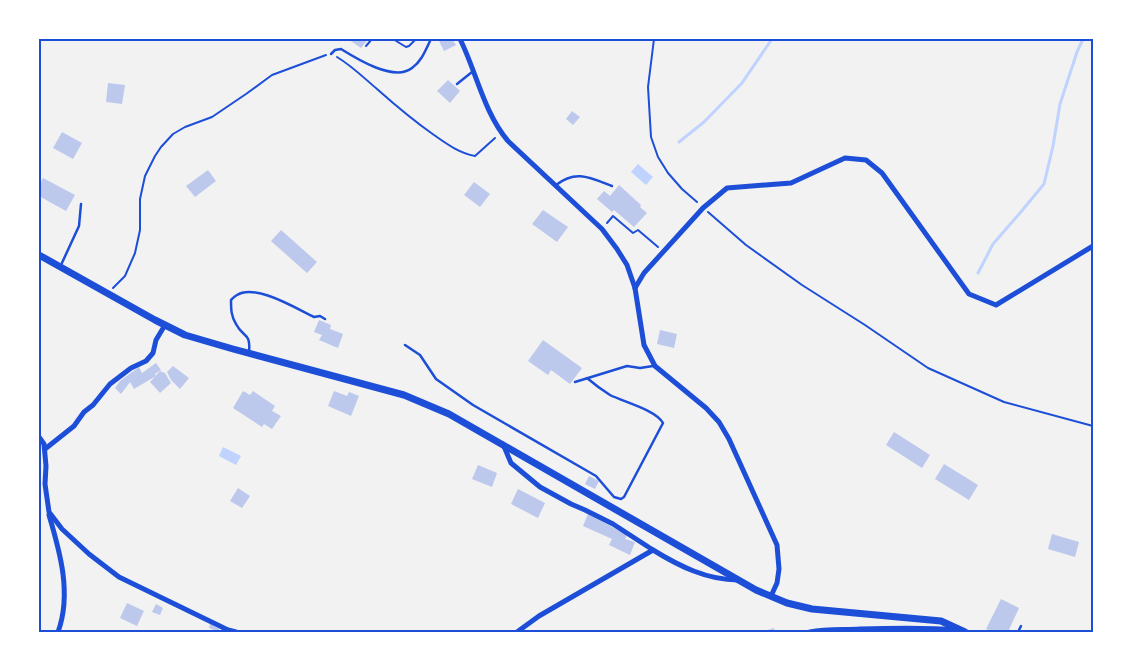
<svg xmlns="http://www.w3.org/2000/svg" width="1132" height="671" font-family="'Archivo Narrow',sans-serif">
<rect width="100%" height="100%" fill="#f2f2f2"/>
<g fill="#bfd3fe">
<path d="M 638,164 L 653,177 L 646,185 L 631,172 Z"/>
<path d="M 223,447 L 241,456 L 236,465 L 219,456 Z"/>
</g>
<g fill="none" stroke-linecap="round" stroke-linejoin="round">
<g stroke="#bfd3fe" stroke-width="3">
<path d="M 679,142 L 704,122 L 742,83 L 772,39"/>
<path d="M 978,273 L 993,244 L 1020,213 L 1044,184 L 1053,146 L 1060,104 L 1077,52 L 1083,39"/>
</g>
</g>
<g fill="#bdc9ec">
<path d="M 348,39 L 368,39 L 361,48 Z"/>
<path d="M 438,39 L 452,39 L 456,45 L 444,51 Z"/>
<path d="M 448,80 L 460,91 L 450,103 L 437,91 Z"/>
<path d="M 108,83 L 125,85 L 122,104 L 106,102 Z"/>
<path d="M 572,111 L 580,117 L 573,125 L 566,119 Z"/>
<path d="M 62,132 L 82,143 L 73,159 L 53,148 Z"/>
<path d="M 208,170 L 216,181 L 195,197 L 186,186 Z"/>
<path d="M 43,178 L 75,195 L 66,211 L 39,196 L 39,186 Z"/>
<path d="M 474,182 L 490,194 L 480,207 L 464,195 Z"/>
<path d="M 619,185 L 641,205 L 640,207 L 647,213 L 634,227 L 614,210 L 612,212 L 597,199 L 604,191 L 610,196 Z"/>
<path d="M 543,210 L 568,227 L 557,242 L 532,224 Z"/>
<path d="M 281,230 L 317,262 L 307,273 L 271,241 Z"/>
<path d="M 319,320 L 331,325 L 330,329 L 343,334 L 338,348 L 319,340 L 322,335 L 314,332 Z"/>
<path d="M 660,330 L 677,334 L 674,348 L 657,344 Z"/>
<path d="M 543,340 L 582,368 L 570,384 L 551,370 L 548,375 L 528,361 Z"/>
<path d="M 156,363 L 161,370 L 155,374 L 156,376 L 134,389 L 130,382 L 121,394 L 115,388 L 120,381 L 139,367 L 142,373 Z"/>
<path d="M 173,366 L 189,378 L 180,389 L 171,380 L 167,372 Z"/>
<path d="M 160,371 L 165,373 L 171,383 L 160,393 L 150,382 Z"/>
<path d="M 243,391 L 250,395 L 253,391 L 275,406 L 272,411 L 281,416 L 272,429 L 264,424 L 262,427 L 233,408 Z"/>
<path d="M 334,391 L 347,396 L 349,392 L 359,396 L 351,416 L 328,406 Z"/>
<path d="M 894,432 L 930,455 L 922,468 L 886,445 Z"/>
<path d="M 944,464 L 978,485 L 969,500 L 935,479 Z"/>
<path d="M 478,465 L 497,473 L 492,487 L 472,479 Z"/>
<path d="M 589,476 L 599,481 L 595,489 L 585,484 Z"/>
<path d="M 238,488 L 250,496 L 242,508 L 230,501 Z"/>
<path d="M 518,489 L 545,503 L 538,518 L 511,504 Z"/>
<path d="M 588,514 L 627,535 L 625,539 L 635,542 L 630,555 L 609,545 L 612,539 L 583,526 Z"/>
<path d="M 1052,534 L 1079,542 L 1075,557 L 1048,549 Z"/>
<path d="M 1001,599 L 1019,608 L 1008,632 L 994,632 L 986,629 Z"/>
<path d="M 127,603 L 144,611 L 137,626 L 120,618 Z"/>
<path d="M 156,604 L 163,608 L 160,615 L 152,612 Z"/>
<path d="M 210,624 L 219,629 L 219,632 L 209,628 Z"/>
<path d="M 774,628 L 775,632 L 761,632 Z"/>
</g>
<g fill="none" stroke-linecap="round" stroke-linejoin="round">
<g stroke="#1d4ed8" stroke-width="2">
<path d="M 393,39 L 406,47 L 409,46 L 416,39"/>
<path d="M 654,39 L 648,87 L 651,137 L 658,157 L 668,173 L 682,189 L 697,202"/>
<path d="M 366,46 L 372,39"/>
<path d="M 337,57 C 352,66 364,78 377,89 C 395,105 414,121 434,135 C 447,144 459,153 475,156 L 495,138"/>
<path d="M 708,212 L 746,245 L 802,285 L 865,325 L 928,368 L 1004,402 L 1093,426"/>
<path d="M 607,223 L 613,216 L 633,233 L 638,230 L 658,247"/>
<path d="M 113,288 L 125,276 L 135,253 L 140,230 L 140,199 L 145,176 L 155,156 L 161,147 L 173,134 L 185,127 L 212,117 L 246,94 L 272,75 L 326,55"/>
</g>
<g stroke="#1d4ed8" stroke-width="2.5">
<path d="M 331,54 L 335,50 L 341,49 C 357,59 394,82 412,68 C 422,61 426,49 431,39"/>
<path d="M 457,84 L 472,72"/>
<path d="M 556,185 C 576,169 591,178 612,186"/>
<path d="M 61,265 L 79,226 L 81,204"/>
<path d="M 405,345 L 420,355 L 436,379 L 473,405 L 596,476 L 614,497 L 621,499 L 624,497 L 663,423 C 656,410 624,402 610,395 C 602,390 594,384 587,378"/>
<path d="M 249,352 C 251,332 243,338 236,324 C 231,316 231,309 231,300 C 233,298 235,296 237,295 C 255,283 297,309 314,317 L 320,316 L 325,319"/>
<path d="M 575,382 L 627,366 L 640,368 L 653,366"/>
<path d="M 1018,632 L 1021,626"/>
</g>
<g stroke="#1d4ed8" stroke-width="5">
<path d="M 460,39 C 476,71 484,113 508,141 L 602,229 L 617,249 L 627,265 L 635,288 L 644,345 L 655,366 L 706,408 L 719,422 L 729,439 L 777,545 L 779,569 L 777,583 L 771,596"/>
<path d="M 635,288 L 644,273 L 703,208 L 727,188 L 791,183 L 845,158 L 866,160 L 882,173 L 969,294 L 996,305 L 1093,246"/>
<path d="M 39,437 L 44,444 L 46,466 L 45,484 L 49,512 L 62,529 L 89,554 L 119,577 L 228,630 L 236,632"/>
<path d="M 503,444 L 511,463 L 540,487 L 571,504 L 585,510 L 613,524 L 653,550 L 539,616 L 517,632"/>
<path d="M 45,449 L 74,426 L 84,412 L 93,405 L 110,384 L 131,368 L 146,361 L 153,353 L 156,340 L 165,325"/>
<path d="M 49,515 C 60,552 72,594 58,632"/>
<path d="M 653,550 C 679,566 707,580 738,580"/>
<path d="M 810,632 C 826,629 844,630 860,629 C 892,628 925,627 957,630"/>
</g>
<path stroke="#1d4ed8" stroke-width="7" d="M 39,255 L 155,320 L 185,335 L 233,349 L 404,395 L 449,414 L 756,590 L 787,603 L 812,609 L 941,621 L 965,632"/>
</g>
<rect width="1132" height="671" fill="none" stroke="#ffffff" stroke-width="80"/>
<rect x="40" y="40" width="1052" height="591" fill="none" stroke="#1d4ed8" stroke-width="2"/>
</svg>
